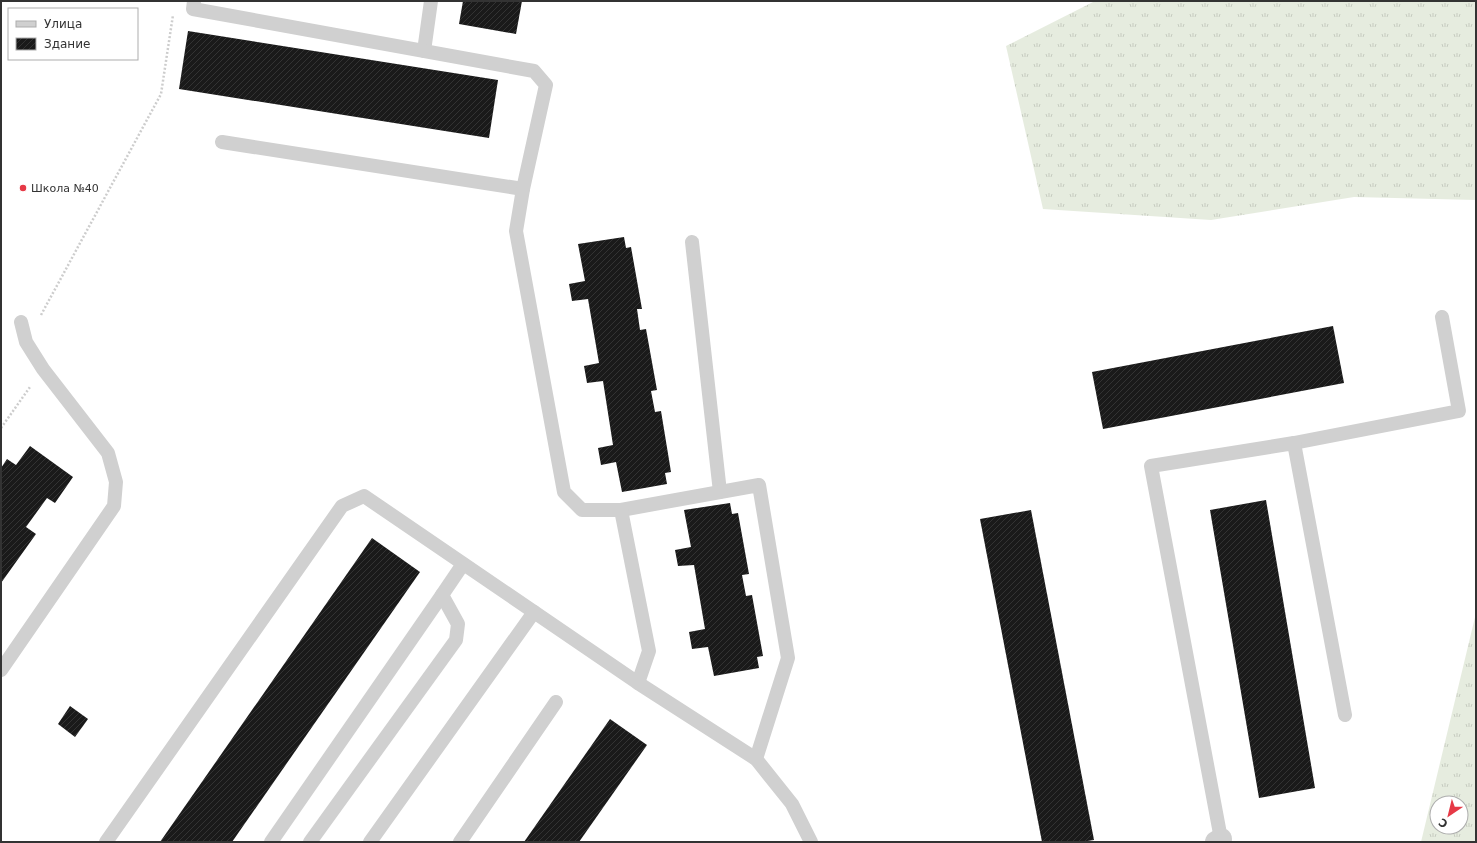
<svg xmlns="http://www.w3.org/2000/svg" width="1477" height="843" font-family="'DejaVu Sans',sans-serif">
<defs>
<pattern id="grass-tufts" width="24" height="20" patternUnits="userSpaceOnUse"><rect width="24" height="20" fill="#e6ecdf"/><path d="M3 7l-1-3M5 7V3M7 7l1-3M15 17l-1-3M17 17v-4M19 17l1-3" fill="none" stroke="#c6cbc0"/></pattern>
<pattern id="building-hatch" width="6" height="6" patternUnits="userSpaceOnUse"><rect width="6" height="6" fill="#1a1a1a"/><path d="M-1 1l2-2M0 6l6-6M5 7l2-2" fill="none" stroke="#333"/></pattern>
</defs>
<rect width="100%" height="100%" fill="#fff"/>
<g fill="url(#grass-tufts)" fill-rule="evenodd">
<path d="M 1095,1 L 1476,1 L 1476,200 L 1354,197 L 1211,220 L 1043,209 L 1006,46 Z"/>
<path d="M 1476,613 L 1476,842 L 1421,842 ZM 1437,803 L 1461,803 L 1461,827 L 1437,827 Z"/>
</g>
<g fill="url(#building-hatch)">
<path d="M 463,1 L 522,1 L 516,34 L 459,24 Z"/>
<path d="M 188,31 L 498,80 L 489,138 L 179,89 Z"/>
<path d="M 624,237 L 626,248 L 631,247 L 642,309 L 637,309 L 640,330 L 646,329 L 657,390 L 651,391 L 655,412 L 661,411 L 671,472 L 665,473 L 667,484 L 622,492 L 616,462 L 601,465 L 598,448 L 613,445 L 603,381 L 587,383 L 584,366 L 599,363 L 588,299 L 572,301 L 569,284 L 585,281 L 578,244 Z"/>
<path d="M 1333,326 L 1344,383 L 1103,429 L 1092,372 Z"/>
<path d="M 30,446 L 73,477 L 55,503 L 47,498 L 26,527 L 36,534 L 1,583 L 1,468 L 7,459 L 16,465 Z"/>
<path d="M 1266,500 L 1315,788 L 1259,798 L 1210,510 Z"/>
<path d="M 730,503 L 732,514 L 738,513 L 749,574 L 742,575 L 746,596 L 752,595 L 763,656 L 757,657 L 759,668 L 714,676 L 708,647 L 692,649 L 689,632 L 705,629 L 694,565 L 678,566 L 675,550 L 691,547 L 684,510 Z"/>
<path d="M 1031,510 L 1094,840 L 1081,842 L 1042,842 L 980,519 Z"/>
<path d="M 372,538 L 420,572 L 232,842 L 160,842 Z"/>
<path d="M 70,706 L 88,719 L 75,737 L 58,724 Z"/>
<path d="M 610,719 L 647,745 L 579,842 L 524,842 Z"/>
</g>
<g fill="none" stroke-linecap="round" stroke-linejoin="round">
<g stroke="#cdcdcd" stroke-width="2.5" stroke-dasharray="2 2" stroke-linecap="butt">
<path d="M 41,315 L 161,94 L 173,15"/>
<path d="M 1,428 L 30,387"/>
</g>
<g stroke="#d0d0d0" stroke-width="14">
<path d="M 424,51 L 431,1"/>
<path d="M 222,142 L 523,189"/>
<path d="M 692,242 L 720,492"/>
<path d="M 1294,443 L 1459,411 L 1442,317"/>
<path d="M 621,510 L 759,485 L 788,658 L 756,759"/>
<path d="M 1,670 L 114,506 L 116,482 L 108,453 L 43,369 L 26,342 L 21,322"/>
<path d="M 638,683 L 756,759 L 792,804 L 811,842"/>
<path d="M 1221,839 L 1151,466 L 1294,443 L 1345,715"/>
<path d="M 106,842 L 342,506 L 364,496 L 638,683 L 649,651 L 621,510 L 582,510 L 564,492 L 516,231 L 523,189 L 546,85 L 534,71 L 193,9 L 194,1"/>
<path d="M 271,842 L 442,595"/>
<path d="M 310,842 L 456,640 L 458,624 L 442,595 L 463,564"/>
<path d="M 370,842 L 534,612"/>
<path d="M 460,842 L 556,702"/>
</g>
<path stroke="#d0d0d0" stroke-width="22" d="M 1216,842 L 1221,839"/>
</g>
<circle fill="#e63946" stroke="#fff" stroke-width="1.5" cx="23" cy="188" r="4"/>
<g text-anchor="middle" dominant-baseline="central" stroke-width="4" stroke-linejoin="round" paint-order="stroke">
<g font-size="11" fill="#333" stroke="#fff" text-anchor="start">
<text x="31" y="188">Школа №40</text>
</g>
</g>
<rect width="1477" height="843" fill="none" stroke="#333333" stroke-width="4"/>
<rect x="8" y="8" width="130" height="52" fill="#ffffff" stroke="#adadad"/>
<rect x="16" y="21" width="20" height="6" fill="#d0d0d0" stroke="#adadad"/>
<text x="44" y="28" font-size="12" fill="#333333">Улица</text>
<rect x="16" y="38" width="20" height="12" fill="url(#building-hatch)" stroke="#adadad"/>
<text x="44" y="48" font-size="12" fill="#333333">Здание</text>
<g transform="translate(1449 815) rotate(215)"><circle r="19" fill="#ffffff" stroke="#adadad"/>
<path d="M0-3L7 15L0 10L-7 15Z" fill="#e63946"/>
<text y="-6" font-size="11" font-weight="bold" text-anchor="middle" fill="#333333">С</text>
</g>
</svg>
